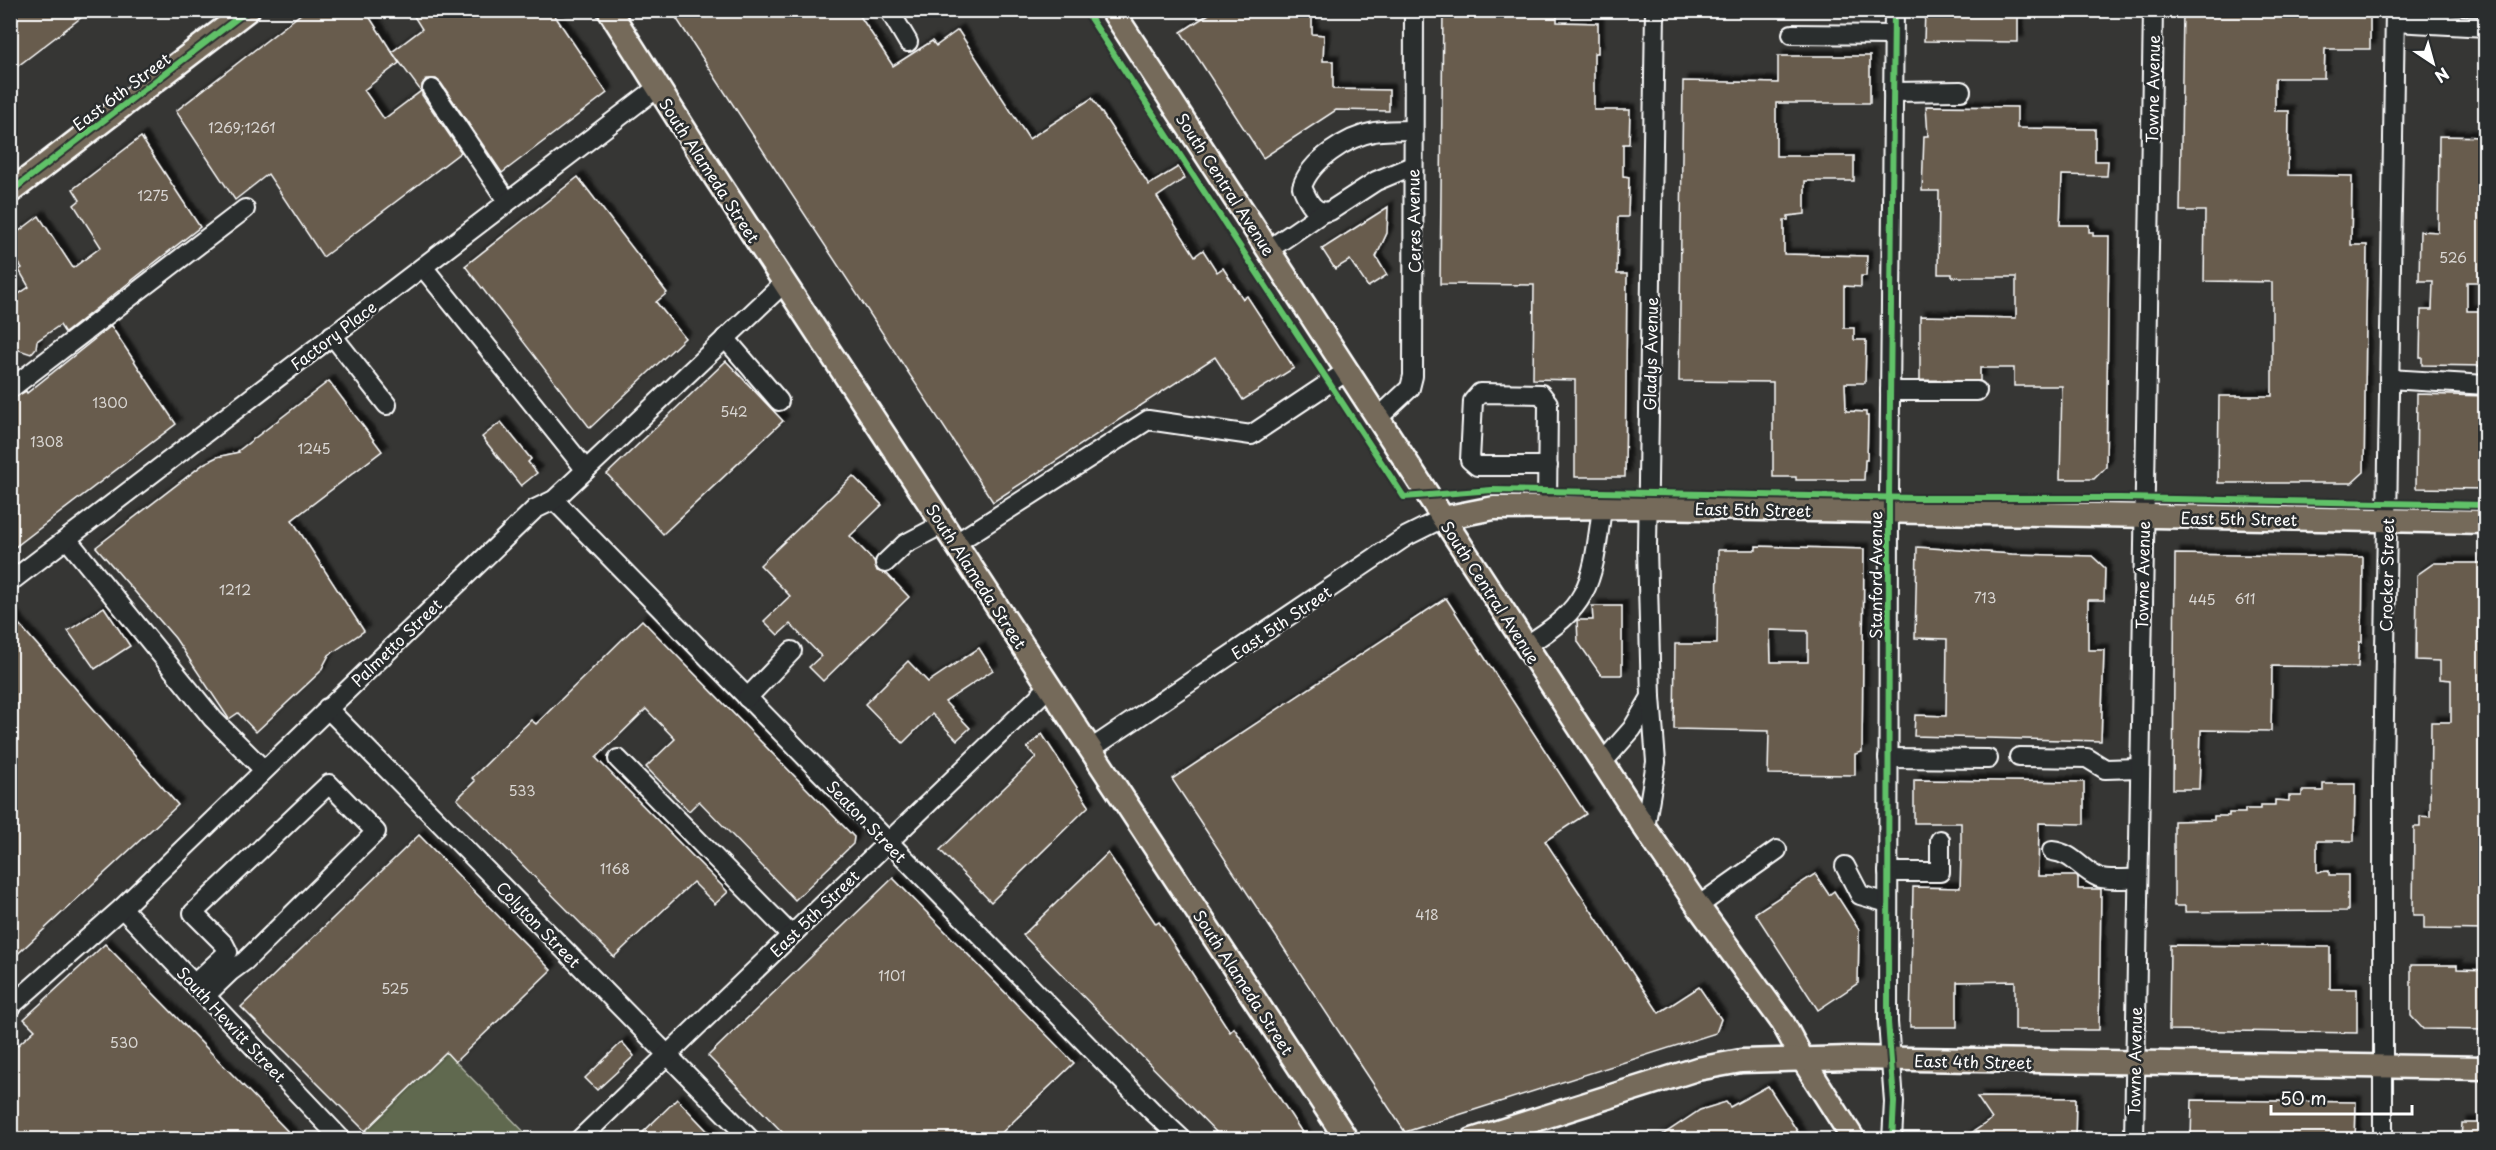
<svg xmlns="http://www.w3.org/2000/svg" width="2496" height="1150" font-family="'Playpen Sans',sans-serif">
<defs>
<filter id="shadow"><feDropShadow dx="5.5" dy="-5.5" stdDeviation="1.5" flood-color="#0009"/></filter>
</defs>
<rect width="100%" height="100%" fill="#363634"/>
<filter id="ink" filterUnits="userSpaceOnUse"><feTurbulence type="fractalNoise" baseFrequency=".0167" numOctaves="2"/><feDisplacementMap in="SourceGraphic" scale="12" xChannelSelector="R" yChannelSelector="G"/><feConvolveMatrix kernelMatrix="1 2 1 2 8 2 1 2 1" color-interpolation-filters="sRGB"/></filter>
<g filter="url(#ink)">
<path fill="#60694f" stroke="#b0b4a7" stroke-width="1.5" d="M 446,1052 L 531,1139 L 374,1139 L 365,1131 Z"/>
<g fill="#675c4e" stroke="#fff" stroke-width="1.5" fill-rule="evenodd" filter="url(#shadow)">
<path d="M 10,10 L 91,10 L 10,72 Z"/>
<path d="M 306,10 L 365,10 L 399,63 L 364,90 L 384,119 L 421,91 L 392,52 L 422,29 L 410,10 L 551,10 L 607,93 L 502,173 L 441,83 L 436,79 L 426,79 L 422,85 L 422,95 L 461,152 L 323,257 L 268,174 L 235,200 L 176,111 Z"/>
<path d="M 671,10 L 856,10 L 893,66 L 932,41 L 936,46 L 958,30 L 1029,139 L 1092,98 L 1149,185 L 1178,167 L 1185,178 L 1157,197 L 1195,256 L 1203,250 L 1217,272 L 1223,268 L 1243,299 L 1247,296 L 1294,368 L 1243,400 L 1215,357 L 993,502 Z"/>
<path d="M 1215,10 L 1312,10 L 1312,34 L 1324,35 L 1323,61 L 1333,61 L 1333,89 L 1389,90 L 1389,111 L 1336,110 L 1263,158 L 1181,32 Z"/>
<path d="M 1443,10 L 1557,10 L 1557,22 L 1598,23 L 1598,53 L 1594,53 L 1594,110 L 1630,110 L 1629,144 L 1623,144 L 1623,176 L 1629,177 L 1628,217 L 1618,217 L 1617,274 L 1627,274 L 1625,477 L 1575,477 L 1575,380 L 1533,379 L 1534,285 L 1440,284 Z"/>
<path d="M 1925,10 L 2018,10 L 2018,42 L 1924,41 Z"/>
<path d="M 2183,10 L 2370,10 L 2370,49 L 2325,49 L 2324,78 L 2275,78 L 2275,111 L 2289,111 L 2288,175 L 2352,176 L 2351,245 L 2367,245 L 2364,472 L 2352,483 L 2218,483 L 2219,396 L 2272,396 L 2272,282 L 2204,281 L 2205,211 L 2180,211 Z"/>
<path d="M 1778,56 L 1870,56 L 1870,103 L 1776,103 L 1776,156 L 1854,156 L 1854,181 L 1805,181 L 1805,214 L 1788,216 L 1788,220 L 1784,220 L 1784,254 L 1867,256 L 1866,276 L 1861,276 L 1861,287 L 1844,286 L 1844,328 L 1854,328 L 1854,340 L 1866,340 L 1865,383 L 1845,383 L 1846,411 L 1866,412 L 1866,416 L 1868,416 L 1867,460 L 1865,460 L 1864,480 L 1796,480 L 1796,477 L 1773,477 L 1773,382 L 1679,381 L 1683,81 L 1778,83 Z"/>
<path d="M 1926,106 L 2017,107 L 2017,128 L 2095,129 L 2095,161 L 2108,161 L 2107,176 L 2062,175 L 2060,225 L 2089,225 L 2089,232 L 2093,232 L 2093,236 L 2109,236 L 2106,467 L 2094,479 L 2060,479 L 2062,386 L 2014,386 L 2014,368 L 1980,368 L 1980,381 L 1920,380 L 1920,316 L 2016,318 L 2016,277 L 1952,277 L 1952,274 L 1938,274 L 1939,191 L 1922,191 L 1924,136 L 1928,136 Z"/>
<path d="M 2439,136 L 2486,137 L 2486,282 L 2467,282 L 2467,311 L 2486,311 L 2486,366 L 2422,365 L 2422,357 L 2420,357 L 2421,310 L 2432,310 L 2433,281 L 2419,281 L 2420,231 L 2438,232 Z"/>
<path d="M 141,137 L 200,227 L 65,333 L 60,325 L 37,341 L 36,348 L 31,354 L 10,347 L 10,300 L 29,287 L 19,270 L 22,268 L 10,250 L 10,238 L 39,216 L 73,268 L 101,247 L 74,205 L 80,200 L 73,189 Z"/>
<path d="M 578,177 L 667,293 L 656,302 L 685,338 L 590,428 L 465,266 Z"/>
<path d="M 1388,207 L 1387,233 L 1376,257 L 1387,275 L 1368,287 L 1350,260 L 1335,269 L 1322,249 Z"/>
<path d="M 111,326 L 176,424 L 10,551 L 10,400 L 26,391 L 27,393 Z"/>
<path d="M 726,361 L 783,421 L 663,534 L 607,474 Z"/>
<path d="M 329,381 L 382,451 L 292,520 L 364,631 L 329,655 L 320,672 L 256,732 L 238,713 L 229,719 L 175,638 L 96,547 L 205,463 L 217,457 L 239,452 L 238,451 Z"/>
<path d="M 2417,394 L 2486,396 L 2486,489 L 2416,488 Z"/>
<path d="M 501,422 L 531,459 L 528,462 L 537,473 L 521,486 L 482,437 Z"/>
<path d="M 853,476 L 882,505 L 850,536 L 874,561 L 877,571 L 887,574 L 909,597 L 823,681 L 809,667 L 821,656 L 790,624 L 778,635 L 764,621 L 790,596 L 760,565 Z"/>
<path d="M 1756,546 L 1864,549 L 1862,752 L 1855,754 L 1855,775 L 1768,774 L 1769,731 L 1674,729 L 1675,644 L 1717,644 L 1718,550 L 1756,550 ZM 1770,630 L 1808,631 L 1808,662 L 1771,662 Z"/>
<path d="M 1917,547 L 2012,554 L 2092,556 L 2105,568 L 2104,600 L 2088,600 L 2088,650 L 2104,650 L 2101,741 L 1914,736 L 1915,715 L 1946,716 L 1947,639 L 1915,638 Z"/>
<path d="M 2175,554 L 2363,557 L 2362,642 L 2359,642 L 2358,667 L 2272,666 L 2271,731 L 2201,730 L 2199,789 L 2173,789 Z"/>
<path d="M 2434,563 L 2486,563 L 2486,930 L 2424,929 L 2424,915 L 2413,915 L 2414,827 L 2420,827 L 2420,816 L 2430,817 L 2431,722 L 2451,722 L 2451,680 L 2440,679 L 2440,661 L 2416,660 L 2417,575 Z"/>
<path d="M 1446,598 L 1586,814 L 1545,841 L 1659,1013 L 1699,987 L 1721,1019 L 1716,1033 L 1405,1132 L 1172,779 Z"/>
<path d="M 1592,606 L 1622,606 L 1622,675 L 1601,675 L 1578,642 L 1577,620 L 1593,620 Z"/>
<path d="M 104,607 L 130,646 L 95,669 L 68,631 Z"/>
<path d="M 10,614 L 178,805 L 10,961 Z"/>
<path d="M 642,620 L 854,837 L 853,844 L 795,900 L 699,801 L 689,811 L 646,767 L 675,739 L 646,709 L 596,758 L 728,892 L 715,904 L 693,882 L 614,957 L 457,799 L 475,781 L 472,778 L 531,720 L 536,724 Z"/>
<path d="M 979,648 L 993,670 L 945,702 L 970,728 L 957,740 L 932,714 L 903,743 L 865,704 L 908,661 L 928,682 Z"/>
<path d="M 1042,734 L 1089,806 L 991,902 L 940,850 L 1036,757 L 1027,748 Z"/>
<path d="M 1914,780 L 2084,782 L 2084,824 L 2039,823 L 2038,876 L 2076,876 L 2078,878 L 2078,889 L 2101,889 L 2099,1030 L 2015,1030 L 2015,981 L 1957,982 L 1957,1027 L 1910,1027 L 1913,887 L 1960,888 L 1961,855 L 1961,823 L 1914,823 Z"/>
<path d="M 2323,784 L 2355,784 L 2354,841 L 2317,841 L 2317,872 L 2329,871 L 2329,875 L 2348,875 L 2348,911 L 2185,912 L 2185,906 L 2174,906 L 2174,821 L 2214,820 L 2214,816 L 2229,816 L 2229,813 L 2245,813 L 2245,809 L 2261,809 L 2261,805 L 2275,805 L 2275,800 L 2289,801 L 2289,796 L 2302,796 L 2302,791 L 2323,791 Z"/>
<path d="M 419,835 L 551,970 L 455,1062 L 446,1052 L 365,1131 L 241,1007 Z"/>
<path d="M 1108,853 L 1156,924 L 1159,922 L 1230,1032 L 1234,1028 L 1307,1140 L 1224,1140 L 1023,935 Z"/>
<path d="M 1815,874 L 1829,895 L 1834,891 L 1859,930 L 1858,983 L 1818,1010 L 1755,913 Z"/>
<path d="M 893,878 L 1074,1063 L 994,1140 L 790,1140 L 708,1056 Z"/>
<path d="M 105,944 L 266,1109 L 296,1140 L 10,1140 L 10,1052 L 35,1030 L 24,1019 Z"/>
<path d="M 2170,945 L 2330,947 L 2330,989 L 2357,989 L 2357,1033 L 2169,1030 Z"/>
<path d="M 2411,965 L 2457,965 L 2457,969 L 2486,970 L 2486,1030 L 2423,1029 L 2411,1016 Z"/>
<path d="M 622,1042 L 634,1056 L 597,1090 L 585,1078 Z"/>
<path d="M 1768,1086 L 1803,1140 L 1655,1140 L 1700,1110 L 1726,1102 L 1730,1107 Z"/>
<path d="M 1977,1097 L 2076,1098 L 2075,1140 L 1961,1140 L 1992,1119 Z"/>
<path d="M 677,1099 L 716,1140 L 635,1140 Z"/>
<path d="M 2192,1100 L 2356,1102 L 2355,1140 L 2191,1140 Z"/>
<path d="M 2462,1123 L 2486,1123 L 2486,1140 L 2461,1140 Z"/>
</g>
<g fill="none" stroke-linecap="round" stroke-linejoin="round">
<defs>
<g id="minor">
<path d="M 889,10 L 908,42"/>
<path d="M 2395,22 L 2486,27"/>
<path d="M 1792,34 L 1893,35"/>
<path d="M 432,89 L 507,201"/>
<path d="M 1893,92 L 1961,91"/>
<path d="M 1412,166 L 1376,181 L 1330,211 C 1314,215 1308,201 1302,187 C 1310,161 1347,137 1374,132 C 1387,130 1400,130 1412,130"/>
<path d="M 1268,250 L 1322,213"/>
<path d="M 423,267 L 586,470"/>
<path d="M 332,335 L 387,405"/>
<path d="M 725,338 L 779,401"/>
<path d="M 2389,379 L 2486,385"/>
<path d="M 10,389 L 245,209"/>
<path d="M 1890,391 L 1977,391"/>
<path d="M 1378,418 L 1410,388 L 1413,376 L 1414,10"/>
<path d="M 554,500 L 1151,1110 L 1183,1140"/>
<path d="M 1547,508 L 1548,403 L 1541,394 L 1480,393 L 1473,401 L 1470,460 L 1477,466 L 1548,466"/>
<path d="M 67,539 L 213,719 L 264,770"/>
<path d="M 956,543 L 1148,420 L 1251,435 L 1347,371"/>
<path d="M 885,563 L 905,544 L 943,524"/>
<path d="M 10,582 L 657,88"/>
<path d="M 1525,646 C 1593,605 1592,581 1602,508"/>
<path d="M 747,698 L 792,651"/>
<path d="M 327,708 L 751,1140"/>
<path d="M 1091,749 L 1407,536 L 1443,518"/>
<path d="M 2019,757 L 2087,758 L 2105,769 L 2139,768"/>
<path d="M 1888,758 L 1988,759"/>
<path d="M 618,759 L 791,935"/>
<path d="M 1602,763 L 1632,729 L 1651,697"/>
<path d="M 1645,828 L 1656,762 L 1651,697 L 1647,547 L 1655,10"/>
<path d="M 2052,851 C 2073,853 2081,870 2098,877 C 2109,881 2125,878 2137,879"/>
<path d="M 1845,866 L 1860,895 L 1888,903"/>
<path d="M 1888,872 L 1940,872 L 1940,840"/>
<path d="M 1698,906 L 1777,850"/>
<path d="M 122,908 L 342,1140"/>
<path d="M 194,984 L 228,952 L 224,944 L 193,913 L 329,784 L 376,832 L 245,961 L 230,972 L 205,996"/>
<path d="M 10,1007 L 122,908 L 535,509 L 554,500 L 784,283"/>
<path d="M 579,1140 L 1050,686"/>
<path d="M 1892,1140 L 1894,1102 L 1888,1022 L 1889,497 L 1894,10"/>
<path d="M 2134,1140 L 2153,10"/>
<path d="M 2383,1140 L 2383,779 L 2395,10"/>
</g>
<g id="major">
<path d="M 609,10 L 702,157 L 1347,1140"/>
<path d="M 1112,10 L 1645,828 L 1698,906 L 1783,1023 L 1803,1060 L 1854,1140"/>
<path d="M 10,192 L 248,10"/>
<path d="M 1443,518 L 1494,508 L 1648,507 L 2486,522"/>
<path d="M 1472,1140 L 1697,1069 L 1741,1061 L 1850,1058 L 2486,1068"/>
</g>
</defs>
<use href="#minor" stroke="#fff" stroke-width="22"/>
<use href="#major" stroke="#fff" stroke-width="27"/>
<use href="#minor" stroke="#2a2d2e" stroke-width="18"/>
<use href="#major" stroke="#746a5a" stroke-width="22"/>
<defs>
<g id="cycleway">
<path d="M 1085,10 L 1404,497 L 1492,490 L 1917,498 L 2120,498 L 2486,505"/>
<path d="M 10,192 L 248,10"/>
<path d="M 1892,1140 L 1894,1102 L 1888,1022 L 1889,497 L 1894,10"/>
</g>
</defs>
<use href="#cycleway" stroke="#2a2d2e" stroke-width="10"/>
<use href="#cycleway" stroke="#61c268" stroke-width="6"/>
</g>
</g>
<g text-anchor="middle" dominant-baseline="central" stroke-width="5" stroke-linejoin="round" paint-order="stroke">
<g font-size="14" fill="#d9d6d3">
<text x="242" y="127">1269;1261</text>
<text x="153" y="195">1275</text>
<text x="2453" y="257">526</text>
<text x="110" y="402">1300</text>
<text x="734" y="411">542</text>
<text x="47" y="441">1308</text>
<text x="314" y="448">1245</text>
<text x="235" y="589">1212</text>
<text x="1985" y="597">713</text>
<text x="2245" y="598">611</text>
<text x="2202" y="599">445</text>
<text x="522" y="790">533</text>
<text x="615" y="868">1168</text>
<text x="1427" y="914">418</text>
<text x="892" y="975">1101</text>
<text x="395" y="988">525</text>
<text x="124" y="1042">530</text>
</g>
<g font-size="16" fill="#fff" stroke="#2a2d2e">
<text transform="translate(2152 89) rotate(-89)">Towne Avenue</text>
<text transform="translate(121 91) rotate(-37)">East 6th Street</text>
<text transform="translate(710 170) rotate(57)">South Alameda Street</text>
<text transform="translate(1226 184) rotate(57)">South Central Avenue</text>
<text transform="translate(1413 221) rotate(-91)">Ceres Avenue</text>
<text transform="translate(333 335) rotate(-37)">Factory Place</text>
<text transform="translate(1650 354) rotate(-89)">Gladys Avenue</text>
<text transform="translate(1753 509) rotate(1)">East 5th Street</text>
<text transform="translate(2239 518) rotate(1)">East 5th Street</text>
<text transform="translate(1875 575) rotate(-90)">Stanford Avenue</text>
<text transform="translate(2142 575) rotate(-89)">Towne Avenue</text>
<text transform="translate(2386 575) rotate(-89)">Crocker Street</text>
<text transform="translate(977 576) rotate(57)">South Alameda Street</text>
<text transform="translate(1491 592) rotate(57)">South Central Avenue</text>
<text transform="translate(1281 622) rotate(-34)">East 5th Street</text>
<text transform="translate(396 642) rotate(-44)">Palmetto Street</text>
<text transform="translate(867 821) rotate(46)">Seaton Street</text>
<text transform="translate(814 913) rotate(-44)">East 5th Street</text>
<text transform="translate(539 924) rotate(46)">Colyton Street</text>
<text transform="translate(1244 982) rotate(57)">South Alameda Street</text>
<text transform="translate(232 1024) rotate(47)">South Hewitt Street</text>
<text transform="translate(1973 1061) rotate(1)">East 4th Street</text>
<text transform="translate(2134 1061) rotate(-89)">Towne Avenue</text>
</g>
</g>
<rect width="2496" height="1150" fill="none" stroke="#2a2d2e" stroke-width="36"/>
<rect x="18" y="18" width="2460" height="1114" fill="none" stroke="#fff" stroke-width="2" filter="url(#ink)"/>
<g transform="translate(2433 63) rotate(144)" stroke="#2a2d2e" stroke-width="4.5" paint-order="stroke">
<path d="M0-4.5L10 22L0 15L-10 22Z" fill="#ffffff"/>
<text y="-9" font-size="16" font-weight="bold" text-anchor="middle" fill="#ffffff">N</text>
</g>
<path d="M2271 1105v9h141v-9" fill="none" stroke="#ffffff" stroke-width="3"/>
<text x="2280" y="1105" font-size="18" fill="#ffffff" stroke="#2a2d2e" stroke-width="4.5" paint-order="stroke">50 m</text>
</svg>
